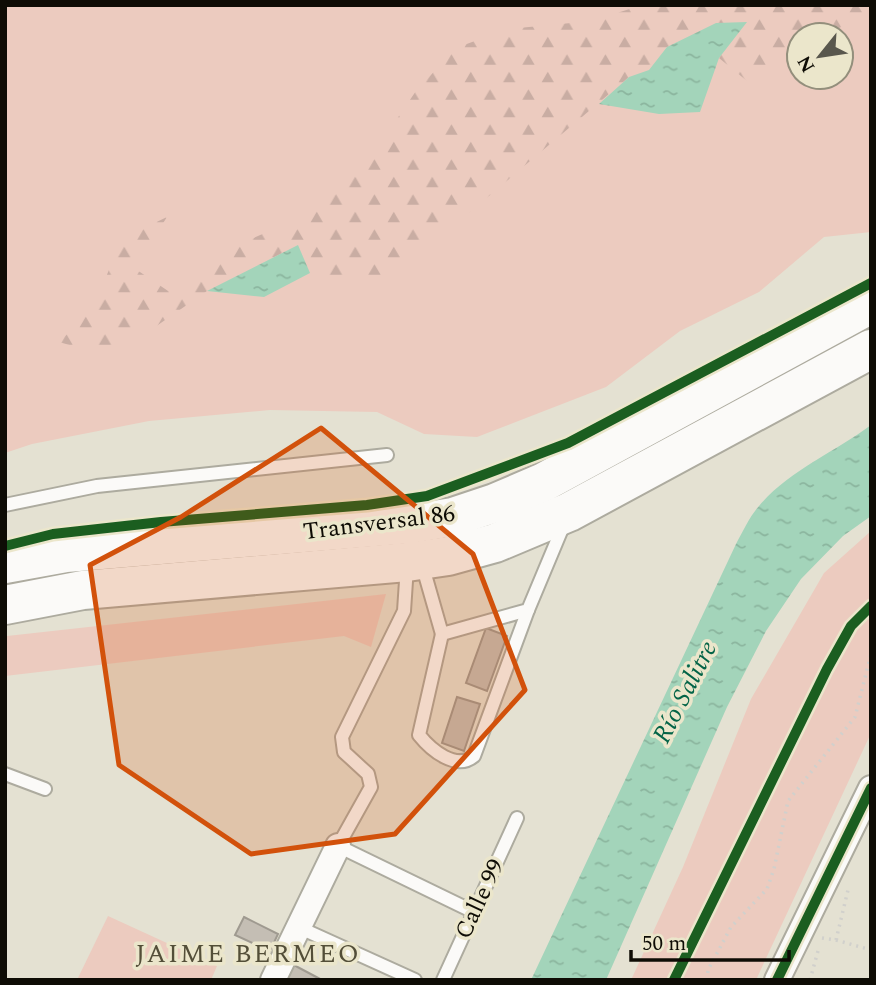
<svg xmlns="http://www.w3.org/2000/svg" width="876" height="985" font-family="Spectral,serif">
<defs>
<pattern id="forest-firs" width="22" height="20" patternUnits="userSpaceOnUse" patternTransform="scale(1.75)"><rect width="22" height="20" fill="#eccbbf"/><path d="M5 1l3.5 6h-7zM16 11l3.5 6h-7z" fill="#c9ada3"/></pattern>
<pattern id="water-ripples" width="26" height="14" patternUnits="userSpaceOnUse" patternTransform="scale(1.75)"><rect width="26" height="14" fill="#a3d4ba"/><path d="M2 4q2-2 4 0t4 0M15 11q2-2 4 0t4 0" fill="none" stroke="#8bb59e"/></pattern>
</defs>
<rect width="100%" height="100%" fill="#e4e1d2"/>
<g fill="#eccbbf" fill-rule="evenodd">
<path d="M 5,5 L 871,5 L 871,232 L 824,237 L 759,292 L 680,331 L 606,387 L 477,437 L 424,434 L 377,412 L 270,410 L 149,421 L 32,444 L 5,453 ZM 799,35 L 841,35 L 841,77 L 799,77 Z"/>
<path d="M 871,531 L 871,733 L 756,980 L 631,980 L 683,867 L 751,699 L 824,573 Z"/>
<path d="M 386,594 L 371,647 L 344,636 L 5,676 L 7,636 Z"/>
<path d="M 108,916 L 217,966 L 211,980 L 77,980 Z"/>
</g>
<path fill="url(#forest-firs)" d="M 642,5 L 871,5 L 871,11 L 826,35 L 799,35 L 799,50 L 747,81 L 719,58 L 746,22 L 667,47 L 649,70 L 629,77 L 389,281 L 310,273 L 298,245 L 207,291 L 155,327 L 94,352 L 59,342 L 74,327 L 101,290 L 121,239 L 167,217 L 134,268 L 177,297 L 206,270 L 240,244 L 303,216 L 375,151 L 416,91 L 456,48 L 507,29 L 592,21 Z"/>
<g fill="url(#water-ripples)">
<path d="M 747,22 L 719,58 L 700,112 L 659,114 L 599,104 L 629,77 L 649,70 L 667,47 L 716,23 Z"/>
<path d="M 298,245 L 310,273 L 264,297 L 207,291 Z"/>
<path d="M 871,425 L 871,516 L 843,536 L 801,579 L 766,631 L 727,707 L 606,980 L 531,980 L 736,544 C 743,531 750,516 759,506 C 788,471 835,452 871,425 Z"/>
</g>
<g fill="#c4beb4" stroke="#9f9a90" stroke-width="2">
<path d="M 486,628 L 507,636 L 487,691 L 466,683 Z"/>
<path d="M 457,697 L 480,704 L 464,751 L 442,743 Z"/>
<path d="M 244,917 L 278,934 L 270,951 L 235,935 Z"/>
<path d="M 290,963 L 322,980 L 281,980 Z"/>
</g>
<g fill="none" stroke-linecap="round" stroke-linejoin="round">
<defs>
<g id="lane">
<path d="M 5,505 L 97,486 L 387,455"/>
<path d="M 422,564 L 442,634 L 528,610 L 564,524"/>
<path d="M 407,566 L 404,611 L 342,737 L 344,752 L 368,774 L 371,787 L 338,846 L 474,912"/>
<path d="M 442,634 L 419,735 C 431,750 456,771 474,756 L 528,610"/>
<path d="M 5,774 L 45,789"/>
<path d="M 298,927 L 415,980"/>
<path d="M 443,980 L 517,818"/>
</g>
<g id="street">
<path d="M 273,980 L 338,846"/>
<path d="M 777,980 L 871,788"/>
</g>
<g id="primary">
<path d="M 5,564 L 66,553 L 410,524 L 453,517 L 495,503 L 544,482 L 871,304"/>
<path d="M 5,605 L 83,590 L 407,562 L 448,556 L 495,543 L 569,512 L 871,349"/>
</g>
</defs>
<use href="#lane" stroke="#adab9f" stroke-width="16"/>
<use href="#street" stroke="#adab9f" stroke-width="28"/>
<use href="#primary" stroke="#adab9f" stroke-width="42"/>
<g stroke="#d1d0cc" stroke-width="3.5" stroke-dasharray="2 5" stroke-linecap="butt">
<path d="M 822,938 L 836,940 L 848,890"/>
<path d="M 836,940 L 871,950"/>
<path d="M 675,976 L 686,980"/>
<path d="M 707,980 L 708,970 L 731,927 L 767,889 L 774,869 L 788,801 L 855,717 L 871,654"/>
<path d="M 810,980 L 818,951"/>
</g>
<use href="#lane" stroke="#fbfaf8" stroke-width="12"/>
<use href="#street" stroke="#fbfaf8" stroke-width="24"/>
<use href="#primary" stroke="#fbfaf8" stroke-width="38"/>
<defs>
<g id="cycleway">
<path d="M 5,546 L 53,534 L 161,522 L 367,505 L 427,496 L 568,443 L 871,283"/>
<path d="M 674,980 L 827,669 L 851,626 L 871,606"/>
<path d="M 777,980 L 871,788"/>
</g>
</defs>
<use href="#cycleway" stroke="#ebe6cb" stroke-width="15"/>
<use href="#cycleway" stroke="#1b5e20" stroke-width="10"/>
</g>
<path fill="#d2510b" fill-opacity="0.2" stroke="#d2510b" stroke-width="5" stroke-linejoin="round" d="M 321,428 L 473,554 L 525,690 L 395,834 L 251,854 L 119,765 L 90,565 L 181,517 Z"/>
<g text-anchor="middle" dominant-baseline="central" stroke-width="7" stroke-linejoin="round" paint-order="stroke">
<g font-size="24" fill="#0e0c05" stroke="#ebe6cb">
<text transform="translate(379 523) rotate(-7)">Transversal 86</text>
<text transform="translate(480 899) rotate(-65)">Calle 99</text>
</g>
<g font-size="26" font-style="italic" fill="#046447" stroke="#ebe6cb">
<text transform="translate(685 692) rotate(-63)">Río Salitre</text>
</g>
<g font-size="26" letter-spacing="2" fill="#534e38" stroke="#ebe6cb">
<text x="248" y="954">JAIME BERMEO</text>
</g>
</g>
<rect width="876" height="985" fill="none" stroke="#0e0c05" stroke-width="14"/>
<g transform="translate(820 56) rotate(240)"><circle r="33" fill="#ebe6cb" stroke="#938f7c" stroke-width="2"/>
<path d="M0-5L12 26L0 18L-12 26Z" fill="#59574d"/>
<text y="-10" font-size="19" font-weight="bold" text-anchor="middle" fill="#0e0c05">N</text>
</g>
<path d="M631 950v10h158v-10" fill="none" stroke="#0e0c05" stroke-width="3.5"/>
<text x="642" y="950" font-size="21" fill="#0e0c05" stroke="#ebe6cb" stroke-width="5" paint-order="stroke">50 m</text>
</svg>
